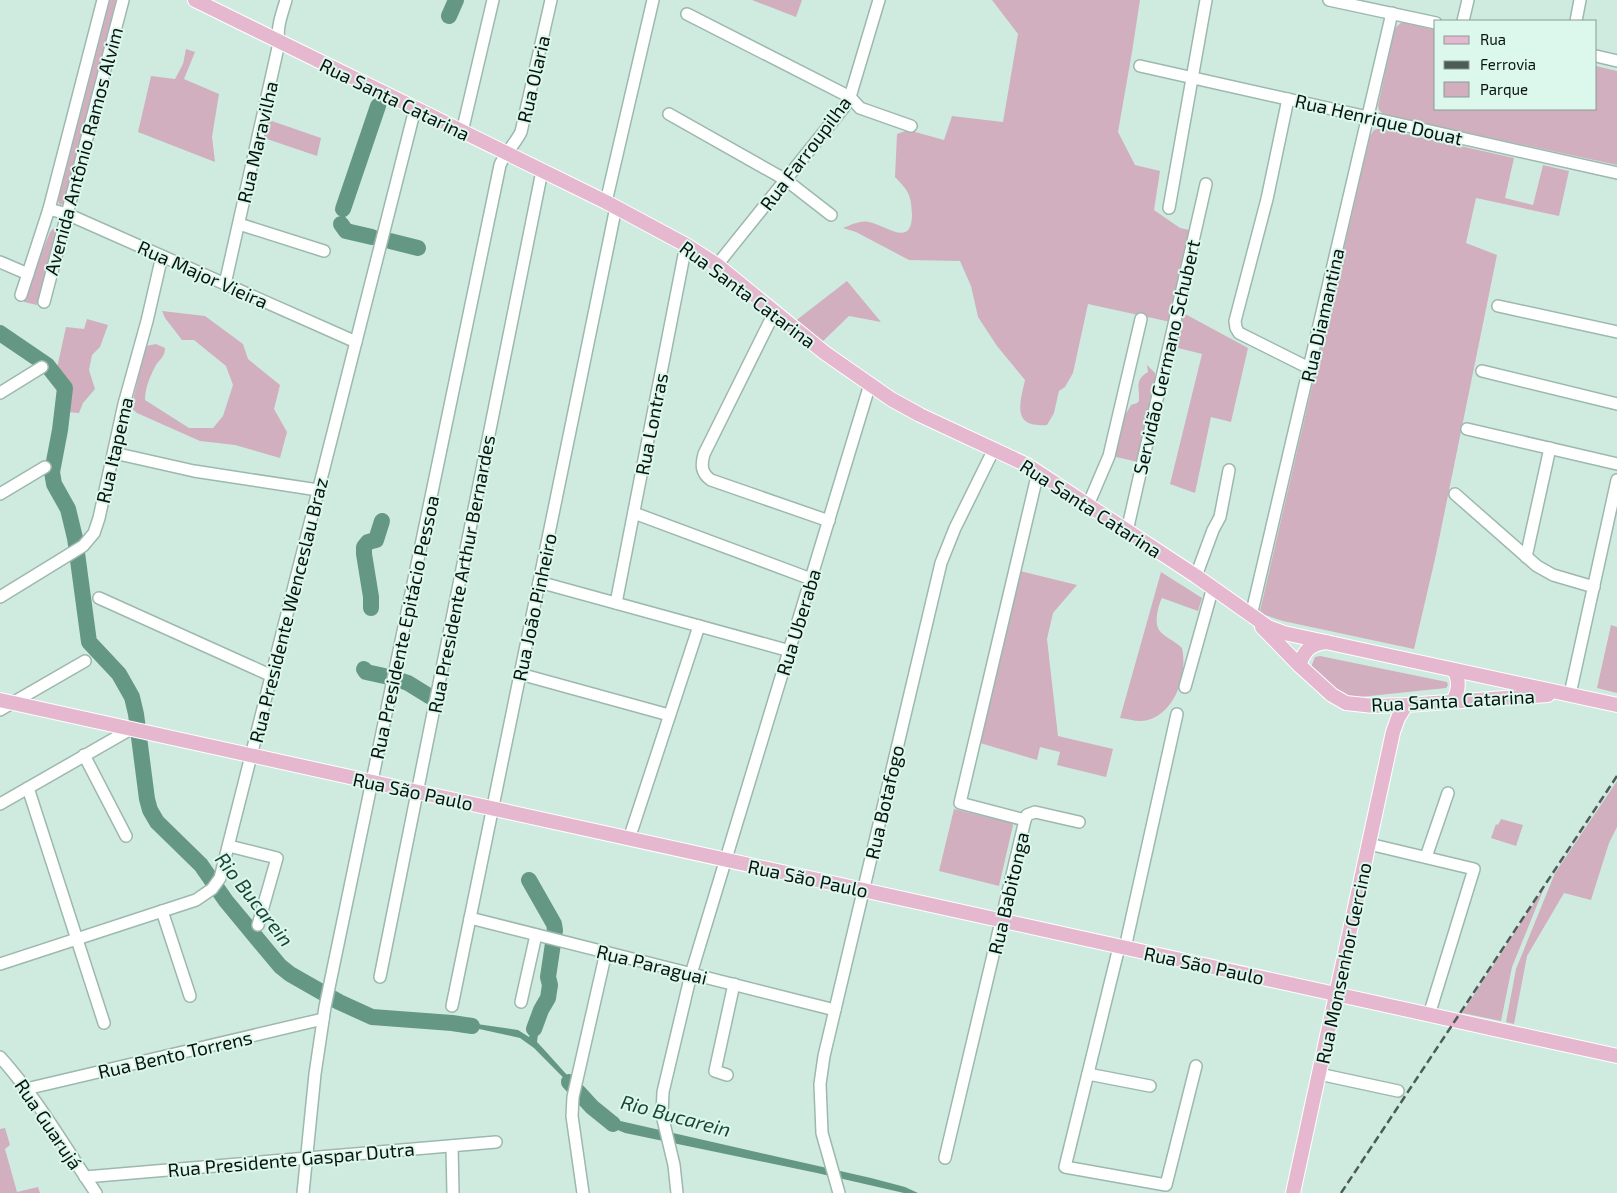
<svg xmlns="http://www.w3.org/2000/svg" width="1617" height="1193" font-family="'Exo 2',sans-serif">
<rect width="100%" height="100%" fill="#cfebe0"/>
<g fill="#d1afbf">
<path d="M 110,0 L 116,0 L 64,203 L 60,205 L 58,201 Z"/>
<path d="M 752,0 L 802,0 L 796,17 Z"/>
<path d="M 992,0 L 1140,0 L 1132,52 L 1118,132 L 1135,165 L 1160,171 L 1154,210 L 1180,228 L 1189,230 L 1174,308 L 1248,348 L 1231,422 L 1211,417 L 1195,493 L 1170,484 L 1202,354 L 1170,346 L 1175,323 L 1088,304 L 1073,373 L 1065,387 L 1059,391 L 1054,413 L 1047,425 C 1011,428 1020,403 1025,380 L 997,346 L 978,317 L 971,286 L 960,261 L 909,260 L 856,232 L 843,228 C 851,225 860,220 869,222 C 886,225 912,249 912,214 C 911,193 908,191 895,177 L 897,134 L 908,130 L 944,140 L 952,116 L 1003,122 L 1018,34 Z"/>
<path d="M 1402,22 L 1436,30 L 1436,109 L 1596,109 L 1596,66 L 1617,71 L 1617,165 L 1384,115 L 1379,110 L 1378,106 L 1394,31 L 1396,27 Z"/>
<path d="M 186,49 L 195,52 L 184,79 L 219,94 L 212,137 L 215,162 L 138,132 L 151,76 L 175,79 L 183,64 Z"/>
<path d="M 269,120 L 321,138 L 317,156 L 264,138 Z"/>
<path d="M 1380,128 L 1514,158 L 1505,198 L 1533,205 L 1543,165 L 1569,171 L 1559,216 L 1476,198 L 1466,243 L 1497,255 L 1435,559 L 1414,649 L 1283,621 L 1265,615 L 1260,611 L 1370,136 L 1374,130 Z"/>
<path d="M 53,229 L 56,230 L 37,305 L 24,302 C 30,278 41,256 50,232 Z"/>
<path d="M 847,281 L 881,322 L 849,316 L 821,343 L 794,322 Z"/>
<path d="M 162,311 L 205,316 L 243,344 L 248,359 L 280,385 L 274,409 L 287,432 L 280,458 L 235,445 L 200,441 L 137,413 L 131,408 L 146,346 L 156,344 L 165,348 C 165,356 161,358 156,365 C 150,376 145,388 145,400 L 189,428 L 213,428 L 223,416 L 233,385 L 226,366 L 194,340 L 182,340 L 165,318 Z"/>
<path d="M 87,319 L 108,325 L 100,347 L 92,355 L 89,370 L 95,389 L 83,403 L 79,413 L 66,412 L 71,383 L 57,368 L 66,327 L 84,329 Z"/>
<path d="M 1147,365 L 1155,373 L 1155,383 L 1149,402 L 1149,412 L 1138,462 L 1112,456 L 1120,418 L 1127,412 L 1131,405 L 1137,403 L 1139,401 C 1140,387 1134,380 1148,372 Z"/>
<path d="M 1020,571 L 1077,585 L 1053,613 L 1047,639 L 1058,736 L 1113,749 L 1106,777 L 1057,765 L 1060,752 L 1040,747 L 1037,760 L 980,743 Z"/>
<path d="M 1161,572 L 1202,598 L 1198,611 L 1162,598 C 1158,606 1154,622 1159,630 C 1164,637 1175,641 1182,648 C 1188,673 1176,712 1148,720 C 1139,723 1129,719 1120,718 Z"/>
<path d="M 1611,625 L 1617,627 L 1617,693 L 1597,688 Z"/>
<path d="M 1320,656 L 1447,682 L 1448,685 L 1446,688 L 1360,697 C 1337,698 1327,682 1311,667 L 1315,657 Z"/>
<path d="M 1617,781 L 1617,827 L 1609,843 L 1591,900 L 1564,893 L 1527,956 L 1514,1024 L 1506,1022 L 1516,969 L 1555,873 Z"/>
<path d="M 954,809 L 1011,823 L 1013,825 L 999,886 L 939,871 Z"/>
<path d="M 1501,819 L 1523,825 L 1516,846 L 1491,838 L 1496,824 L 1498,825 Z"/>
<path d="M 1544,888 L 1512,967 L 1501,1021 L 1462,1013 Z"/>
<path d="M 5,1128 L 10,1145 L 5,1149 L 17,1192 L 38,1187 L 40,1193 L 0,1193 L 0,1129 Z"/>
</g>
<path fill="#659785" d="M 541,1010 L 537,1042 C 562,1068 585,1099 616,1120 L 871,1178 L 905,1187 L 918,1193 L 904,1193 L 817,1173 L 625,1133 L 613,1128 L 534,1048 L 520,1038 L 452,1023 L 456,1021 L 518,1030 L 529,1037 Z"/>
<g fill="none" stroke-linecap="round" stroke-linejoin="round">
<g stroke="#659785" stroke-width="16">
<path d="M 449,16 L 456,0"/>
<path d="M 343,209 L 378,106"/>
<path d="M 341,224 L 346,231 L 372,237"/>
<path d="M 390,241 L 418,248"/>
<path d="M 0,333 L 47,365 L 65,388 L 60,430 L 52,472 L 54,484 L 68,509 L 75,538 L 89,642 L 119,674 L 132,697 L 136,714 L 147,799 L 150,810 L 157,822 L 201,865 L 226,901 L 280,966 L 290,974 L 339,1002 L 372,1017 L 452,1023 L 472,1026"/>
<path d="M 371,608 L 371,597 L 364,554 L 364,547 L 368,542 L 376,540 L 382,521"/>
<path d="M 364,669 L 366,672 L 389,677"/>
<path d="M 399,680 L 408,683 L 429,696"/>
<path d="M 529,880 L 554,924 L 555,930 L 548,977 L 550,985 L 548,998 L 541,1010 L 534,1029"/>
<path d="M 569,1082 L 592,1107 L 613,1124"/>
</g>
<defs>
<g id="minor">
<path d="M 1329,0 L 1436,23"/>
<path d="M 687,14 L 850,97 L 860,108 L 911,126"/>
<path d="M 1463,21 L 1468,0"/>
<path d="M 1576,21 L 1580,0"/>
<path d="M 1596,56 L 1617,61"/>
<path d="M 1140,66 L 1617,173"/>
<path d="M 1288,99 L 1267,199 L 1235,321 L 1236,328 L 1239,333 L 1309,368"/>
<path d="M 669,114 L 786,180 L 831,215"/>
<path d="M 462,132 L 493,0"/>
<path d="M 606,202 L 653,0"/>
<path d="M 1169,208 L 1206,0"/>
<path d="M 49,209 L 67,214 L 356,342"/>
<path d="M 239,224 L 324,251"/>
<path d="M 0,262 L 28,274"/>
<path d="M 717,265 L 844,107 L 850,97 L 879,0"/>
<path d="M 225,284 L 279,43 C 276,28 282,14 286,0"/>
<path d="M 21,295 L 49,209 L 103,0"/>
<path d="M 44,302 L 123,0"/>
<path d="M 1498,306 L 1617,332"/>
<path d="M 774,313 L 704,454 C 701,465 701,473 711,480 L 829,521"/>
<path d="M 1482,371 L 1617,404"/>
<path d="M 0,393 L 42,367"/>
<path d="M 1467,429 L 1617,464"/>
<path d="M 114,453 L 194,471 L 318,490"/>
<path d="M 0,494 L 45,467"/>
<path d="M 1455,494 L 1537,566 L 1553,575 L 1594,587"/>
<path d="M 1088,505 L 1109,456 L 1141,319"/>
<path d="M 634,513 L 811,579"/>
<path d="M 1127,531 L 1206,184"/>
<path d="M 1526,557 L 1550,448"/>
<path d="M 1196,576 L 1213,530 L 1220,517 L 1229,470"/>
<path d="M 539,582 L 790,651"/>
<path d="M 0,597 L 83,546 L 94,533 L 99,518 L 124,404 L 147,321 L 162,256"/>
<path d="M 99,598 L 272,676"/>
<path d="M 616,603 L 686,245"/>
<path d="M 1251,616 L 1392,13"/>
<path d="M 520,674 L 669,715"/>
<path d="M 1185,687 L 1213,587"/>
<path d="M 1570,694 L 1617,480"/>
<path d="M 0,710 L 85,661"/>
<path d="M 84,755 L 126,836"/>
<path d="M 28,788 L 104,1023"/>
<path d="M 0,804 L 131,729"/>
<path d="M 1025,820 L 1027,815 L 1035,812 L 1079,822"/>
<path d="M 629,839 L 699,626"/>
<path d="M 1369,844 L 1474,869 L 1429,1015"/>
<path d="M 229,846 L 277,858 L 258,925"/>
<path d="M 1426,857 L 1448,793"/>
<path d="M 162,911 L 190,996"/>
<path d="M 470,918 L 835,1010"/>
<path d="M 1119,947 L 1065,1167 L 1166,1185 L 1196,1066"/>
<path d="M 1125,948 L 1177,714"/>
<path d="M 0,964 L 196,900 L 212,889 L 220,878 L 415,109"/>
<path d="M 380,977 L 542,171"/>
<path d="M 521,1002 L 536,935"/>
<path d="M 452,1006 L 616,207"/>
<path d="M 0,1057 C 37,1098 65,1147 96,1193"/>
<path d="M 1088,1074 L 1150,1086"/>
<path d="M 1319,1074 L 1398,1091"/>
<path d="M 727,1075 L 715,1071 L 734,984"/>
<path d="M 26,1089 L 323,1019"/>
<path d="M 452,1146 L 453,1193"/>
<path d="M 945,1158 L 1025,820 L 960,803 L 1038,472"/>
<path d="M 85,1177 L 496,1142"/>
<path d="M 303,1193 L 315,1074 L 325,1007 L 500,165 C 505,153 515,144 521,132 L 551,0"/>
<path d="M 583,1193 L 572,1116 L 573,1097 L 606,952"/>
<path d="M 677,1193 L 674,1165 L 662,1115 L 663,1092 L 691,974 L 870,384"/>
<path d="M 839,1193 L 822,1133 L 820,1084 L 824,1056 L 941,563 L 955,528 L 994,449"/>
</g>
<g id="major">
<path d="M 195,0 L 606,202 L 686,245 L 717,265 L 825,353 L 891,399 L 920,415 L 1027,465 L 1196,576 L 1268,627 L 1284,633 L 1617,705"/>
<path d="M 1262,627 L 1299,665 L 1332,695 L 1346,703 L 1374,706 L 1406,705 L 1548,695"/>
<path d="M 1299,665 C 1305,650 1310,644 1326,642"/>
<path d="M 0,700 L 1617,1056"/>
<path d="M 1453,701 C 1459,690 1460,681 1454,670"/>
<path d="M 1293,1193 L 1393,732 L 1398,718 L 1406,705"/>
</g>
</defs>
<use href="#minor" stroke="#9db8ae" stroke-width="14"/>
<use href="#major" stroke="#fff" stroke-width="16"/>
<use href="#minor" stroke="#fff" stroke-width="11"/>
<use href="#major" stroke="#e6b8d0" stroke-width="14"/>
<path stroke="#4c5c56" stroke-width="2.5" stroke-dasharray="8 4" stroke-linecap="butt" d="M 1341,1193 L 1617,776"/>
</g>
<g text-anchor="middle" dominant-baseline="central" stroke-width="4" stroke-linejoin="round" paint-order="stroke">
<g font-size="19" fill="#091310" stroke="#dcf8ed">
<text transform="translate(533 79) rotate(-77)">Rua Olaria</text>
<text transform="translate(395 99) rotate(26)">Rua Santa Catarina</text>
<text transform="translate(1379 119) rotate(13)">Rua Henrique Douat</text>
<text transform="translate(257 142) rotate(-77)">Rua Maravilha</text>
<text transform="translate(83 151) rotate(-75)">Avenida Antônio Ramos Alvim</text>
<text transform="translate(805 153) rotate(-53)">Rua Farroupilha</text>
<text transform="translate(203 274) rotate(24)">Rua Major Vieira</text>
<text transform="translate(748 294) rotate(37)">Rua Santa Catarina</text>
<text transform="translate(1322 315) rotate(-77)">Rua Diamantina</text>
<text transform="translate(1166 357) rotate(-77)">Servidão Germano Schubert</text>
<text transform="translate(651 424) rotate(-79)">Rua Lontras</text>
<text transform="translate(114 450) rotate(-77)">Rua Itapema</text>
<text transform="translate(1091 508) rotate(33)">Rua Santa Catarina</text>
<text transform="translate(461 574) rotate(-79)">Rua Presidente Arthur Bernardes</text>
<text transform="translate(534 607) rotate(-78)">Rua João Pinheiro</text>
<text transform="translate(288 610) rotate(-76)">Rua Presidente Wenceslau Braz</text>
<text transform="translate(798 622) rotate(-73)">Rua Uberaba</text>
<text transform="translate(404 627) rotate(-78)">Rua Presidente Epitácio Pessoa</text>
<text transform="translate(1453 700) rotate(-3)">Rua Santa Catarina</text>
<text transform="translate(413 791) rotate(12)">Rua São Paulo</text>
<text transform="translate(884 802) rotate(-77)">Rua Botafogo</text>
<text transform="translate(808 878) rotate(12)">Rua São Paulo</text>
<text transform="translate(1008 893) rotate(-77)">Rua Babitonga</text>
<text transform="translate(1343 963) rotate(-78)">Rua Monsenhor Gercino</text>
<text transform="translate(652 964) rotate(14)">Rua Paraguai</text>
<text transform="translate(1204 965) rotate(12)">Rua São Paulo</text>
<text transform="translate(175 1054) rotate(-13)">Rua Bento Torrens</text>
<text transform="translate(49 1124) rotate(56)">Rua Guarujá</text>
<text transform="translate(291 1159) rotate(-5)">Rua Presidente Gaspar Dutra</text>
</g>
<g font-size="20" font-style="italic" fill="#194437" stroke="#dcf8ed">
<text transform="translate(255 899) rotate(52)">Rio Bucarein</text>
<text transform="translate(676 1115) rotate(15)">Rio Bucarein</text>
</g>
</g>
<rect x="1434" y="20" width="162" height="90" fill="#dcf8ed" stroke="#889c95"/>
<rect x="1444" y="36" width="25" height="8" fill="#e6b8d0" stroke="#889c95"/>
<text x="1480" y="45" font-size="15" fill="#091310">Rua</text>
<rect x="1444" y="61" width="25" height="8" fill="#4c5c56" stroke="#889c95"/>
<text x="1480" y="70" font-size="15" fill="#091310">Ferrovia</text>
<rect x="1444" y="82" width="25" height="15" fill="#d1afbf" stroke="#889c95"/>
<text x="1480" y="95" font-size="15" fill="#091310">Parque</text>
</svg>
